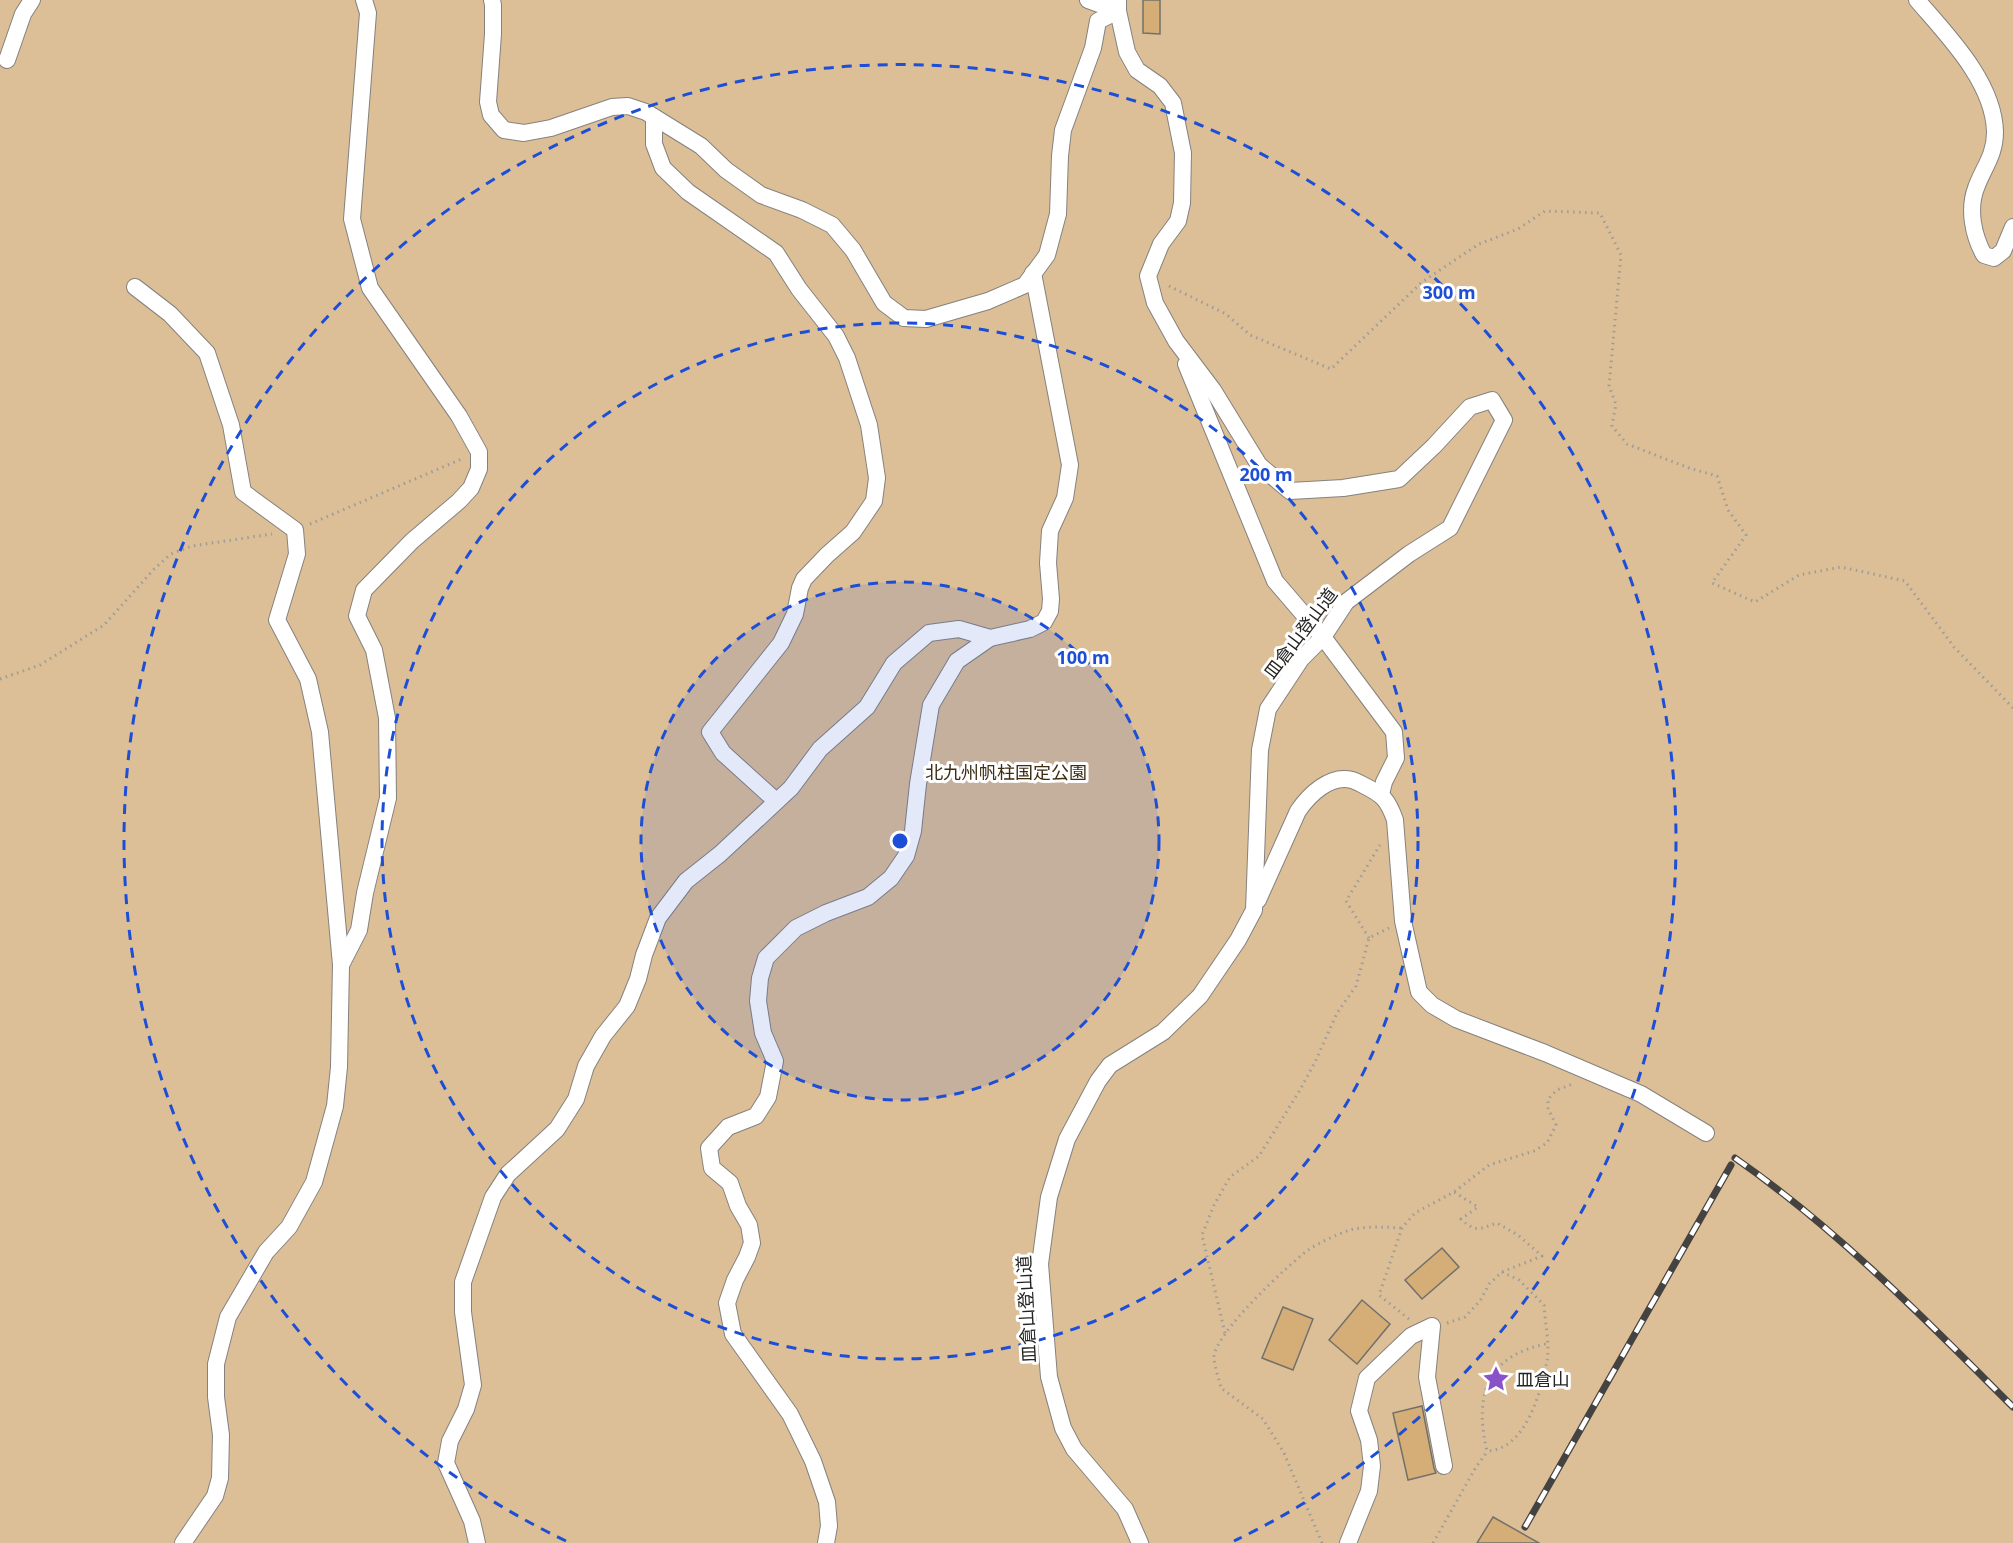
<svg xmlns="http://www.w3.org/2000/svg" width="2013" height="1543" font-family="'Noto Sans','Noto Sans JP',sans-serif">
<rect width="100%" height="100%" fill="#e5e2de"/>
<rect fill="#dcbf96" x="0" y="0" width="2013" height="1543"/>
<g fill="#d4ae76" stroke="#73706c" stroke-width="1.5">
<path d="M 1143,0 L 1160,0 L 1160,34 L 1143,33 Z"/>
<path d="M 1442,1248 L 1459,1267 L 1422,1299 L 1405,1280 Z"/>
<path d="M 1362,1300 L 1390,1324 L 1357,1364 L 1329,1340 Z"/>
<path d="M 1283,1307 L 1313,1319 L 1293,1370 L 1262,1358 Z"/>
<path d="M 1422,1406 L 1434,1468 L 1436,1473 L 1408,1480 L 1393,1413 Z"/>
<path d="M 1493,1517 L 1539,1543 L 1477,1543 Z"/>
</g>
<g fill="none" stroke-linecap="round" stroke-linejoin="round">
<defs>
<g id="minor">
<path d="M 492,0 L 493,5 L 493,34 L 488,102 L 491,115 L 504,130 L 524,133 L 551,128 L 612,107 L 628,106 L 646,112 L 701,146 L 726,170 L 761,195 L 802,210 L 832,225 L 853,250 L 884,303 L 904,318 L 926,319 L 988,301 L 1025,285 L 1047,255 L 1058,214 L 1060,156 L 1063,130 L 1093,48 L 1098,21 L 1118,11"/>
<path d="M 1088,0 L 1118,11"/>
<path d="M 1118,0 L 1118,11 L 1127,52 L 1137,70 L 1160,86 L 1173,103 L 1183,153 L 1182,203 L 1178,221 L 1161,244 L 1148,276 L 1155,303 L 1176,341 L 1213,390 L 1259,465 L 1290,491 L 1343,488 L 1399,479 L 1434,446 L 1470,407 L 1492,400 L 1504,420 L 1450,528 L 1409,554 L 1346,602 L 1323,637 L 1301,659 L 1268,709 L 1260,750 L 1254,910 L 1238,940 L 1200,996 L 1163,1032 L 1110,1065 L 1098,1081 L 1067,1139 L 1049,1197 L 1040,1264 L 1049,1377 L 1063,1428 L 1074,1449 L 1125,1509 L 1140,1543"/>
<path d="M 1917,0 C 1947,35 1994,82 1995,132 C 1995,156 1983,168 1976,188 C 1968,209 1973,235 1984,255 L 1994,258 L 2003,251 L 2013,227"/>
<path d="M 7,60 L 23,14 L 32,0"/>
<path d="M 654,117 L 654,144 L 663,168 L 688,192 L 776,253 L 799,289 L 836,336 L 847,358 L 869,425 L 877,478 L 874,501 L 853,532 L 827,555 L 804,579 L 800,588 L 795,614 L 781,643 L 710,732 L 723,753 L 776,801"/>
<path d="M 135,287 L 170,314 L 207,353 L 231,425 L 243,492 L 295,530 L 297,554 L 277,620 L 308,679 L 320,732 L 341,965 L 339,1067 L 335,1106 L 314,1182 L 289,1227 L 266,1252 L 228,1317 L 216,1364 L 216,1397 L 221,1435 L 220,1478 L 215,1496 L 183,1543"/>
<path d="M 1186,364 L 1275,581 L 1323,637 L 1394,732 L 1396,758 L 1384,782 L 1381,794"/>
<path d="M 1258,900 L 1298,811 C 1309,795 1330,774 1352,780 C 1356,781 1361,784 1365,786 C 1383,795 1388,800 1395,820 L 1403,921 L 1419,992 L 1432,1005 L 1456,1019 L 1545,1053 L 1641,1094 L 1706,1133"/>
<path d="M 341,965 L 359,930 L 365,893 L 388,798 L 387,718 L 374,650 L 357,616 L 364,590 L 412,541 L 459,501 L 471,488 L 479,469 L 479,452 L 459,416 L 370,288 L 352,219 L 368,13 L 364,0"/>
<path d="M 477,1543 L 472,1521 L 446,1463 L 450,1441 L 466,1409 L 473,1385 L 463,1312 L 463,1282 L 493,1197 L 508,1174 L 557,1129 L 576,1099 L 586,1066 L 603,1036 L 627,1006 L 638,979 L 644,955 L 658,918 L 686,881 L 720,854 L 791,788 L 820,749 L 867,707 L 894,663 L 929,633 L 959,629 L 990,638 L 1030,629 L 1044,622 L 1050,611 L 1051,599 L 1048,563 L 1050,531 L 1065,498 L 1070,465 L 1033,273"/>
<path d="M 826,1543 L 829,1526 L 827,1502 L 813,1461 L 790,1414 L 733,1334 L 727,1303 L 735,1280 L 747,1257 L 752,1243 L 749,1225 L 738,1206 L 730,1183 L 712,1168 L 709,1148 L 728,1127 L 756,1116 L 768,1097 L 775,1061 L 763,1033 L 758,1001 L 760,978 L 766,958 L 796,928 L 826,913 L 868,897 L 891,878 L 906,856 L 913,831 L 918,784 L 931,705 L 957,661 L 990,638"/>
<path d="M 1348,1543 L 1369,1491 L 1372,1466 L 1369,1440 L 1359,1411 L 1367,1378 L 1411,1336 L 1432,1326 L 1427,1377 L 1444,1466"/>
</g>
</defs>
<use href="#minor" stroke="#85827e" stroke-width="18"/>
<g stroke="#9e9c99" stroke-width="3" stroke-dasharray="1.5 4.5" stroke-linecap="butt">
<path d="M 1169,286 L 1226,314 L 1250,335 L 1331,369 L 1422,282 L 1479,244 L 1518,229 L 1545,211 L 1600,213 L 1621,255 L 1609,386 L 1616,404 L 1612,426 L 1627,444 L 1689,468 L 1717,476 L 1728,510 L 1746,535 L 1712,583 L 1755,602 L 1799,575 L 1841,567 L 1905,581 L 1954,647 L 2013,708"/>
<path d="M 310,524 L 464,458"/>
<path d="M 0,679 L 40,665 L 104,625 L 155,568 L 171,554 L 192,546 L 272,534"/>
<path d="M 1369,938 L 1346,901 L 1380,845"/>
<path d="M 1502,1272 L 1519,1280 L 1544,1305 C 1545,1322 1550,1346 1547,1361 C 1541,1393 1525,1450 1487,1451 C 1474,1396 1486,1356 1546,1344"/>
<path d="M 1409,1319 L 1379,1295 L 1402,1228 L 1415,1213 L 1454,1192 L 1489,1165 L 1534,1151 L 1547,1143 L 1556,1125 L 1548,1108 L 1548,1099 L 1557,1090 L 1575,1083"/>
<path d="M 1447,1323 L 1465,1317 L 1480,1301 L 1489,1284 L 1502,1272 L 1542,1256 L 1518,1235 L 1497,1223 C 1479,1229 1476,1233 1461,1219 L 1478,1207 L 1454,1192"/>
<path d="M 1225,1333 L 1202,1235 L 1214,1205 L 1230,1177 L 1259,1156 L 1300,1090 L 1316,1060 L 1337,1013 L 1356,986 L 1369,938 L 1389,928"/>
<path d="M 1322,1543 L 1284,1453 L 1263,1419 L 1221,1388 C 1219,1379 1214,1366 1214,1357 C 1215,1333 1288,1265 1308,1250 C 1319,1243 1337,1234 1350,1230 C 1366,1226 1384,1227 1401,1228"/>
<path d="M 1433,1543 L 1476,1467 L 1487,1452"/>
</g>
<use href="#minor" stroke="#fff" stroke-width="16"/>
<defs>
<g id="rail">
<path d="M 1735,1158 C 1837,1229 1925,1319 2013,1407"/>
<path d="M 1525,1527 L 1731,1165"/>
</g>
</defs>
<use href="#rail" stroke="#454341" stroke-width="7"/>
<use href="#rail" stroke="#fff" stroke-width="4.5" stroke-dasharray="14" stroke-linecap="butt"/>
</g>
<circle cx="900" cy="841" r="259" fill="#1d4ed8" fill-opacity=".12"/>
<g fill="none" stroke="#1d4ed8" stroke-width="3" stroke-dasharray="10 8">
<circle cx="900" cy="841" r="259"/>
<circle cx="900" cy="841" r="518"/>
<path d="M566 1541A776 776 0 1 1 1234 1541"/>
</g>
<defs>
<symbol id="sight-bare" viewBox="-9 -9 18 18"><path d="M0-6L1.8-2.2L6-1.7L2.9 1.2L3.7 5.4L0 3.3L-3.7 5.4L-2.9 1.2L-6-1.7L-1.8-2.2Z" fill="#8952c9" stroke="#fff" stroke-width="2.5" paint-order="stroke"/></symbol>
</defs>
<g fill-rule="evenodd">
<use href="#sight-bare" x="1477" y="1360" width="38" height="38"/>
</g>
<g text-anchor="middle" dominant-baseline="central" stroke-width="6" stroke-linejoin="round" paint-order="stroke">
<g font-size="18" fill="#252422" stroke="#fff">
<text transform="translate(1300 633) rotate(-53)">皿倉山登山道</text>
<text transform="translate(1026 1309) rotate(-93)">皿倉山登山道</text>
</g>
<g font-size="18" fill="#3d2d13" stroke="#fff">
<text x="1006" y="772">北九州帆柱国定公園</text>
</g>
<g font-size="18" fill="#252422" stroke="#fff" text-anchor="start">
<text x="1516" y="1379">皿倉山</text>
</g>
</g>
<circle cx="900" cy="841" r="9" fill="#1d4ed8" stroke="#fff" stroke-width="3"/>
<g font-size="18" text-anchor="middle" font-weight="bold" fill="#1d4ed8" stroke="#fff" stroke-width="6" stroke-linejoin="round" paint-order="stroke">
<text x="1449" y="299">300 m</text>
<text x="1266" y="481">200 m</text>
<text x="1083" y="664">100 m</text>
</g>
</svg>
